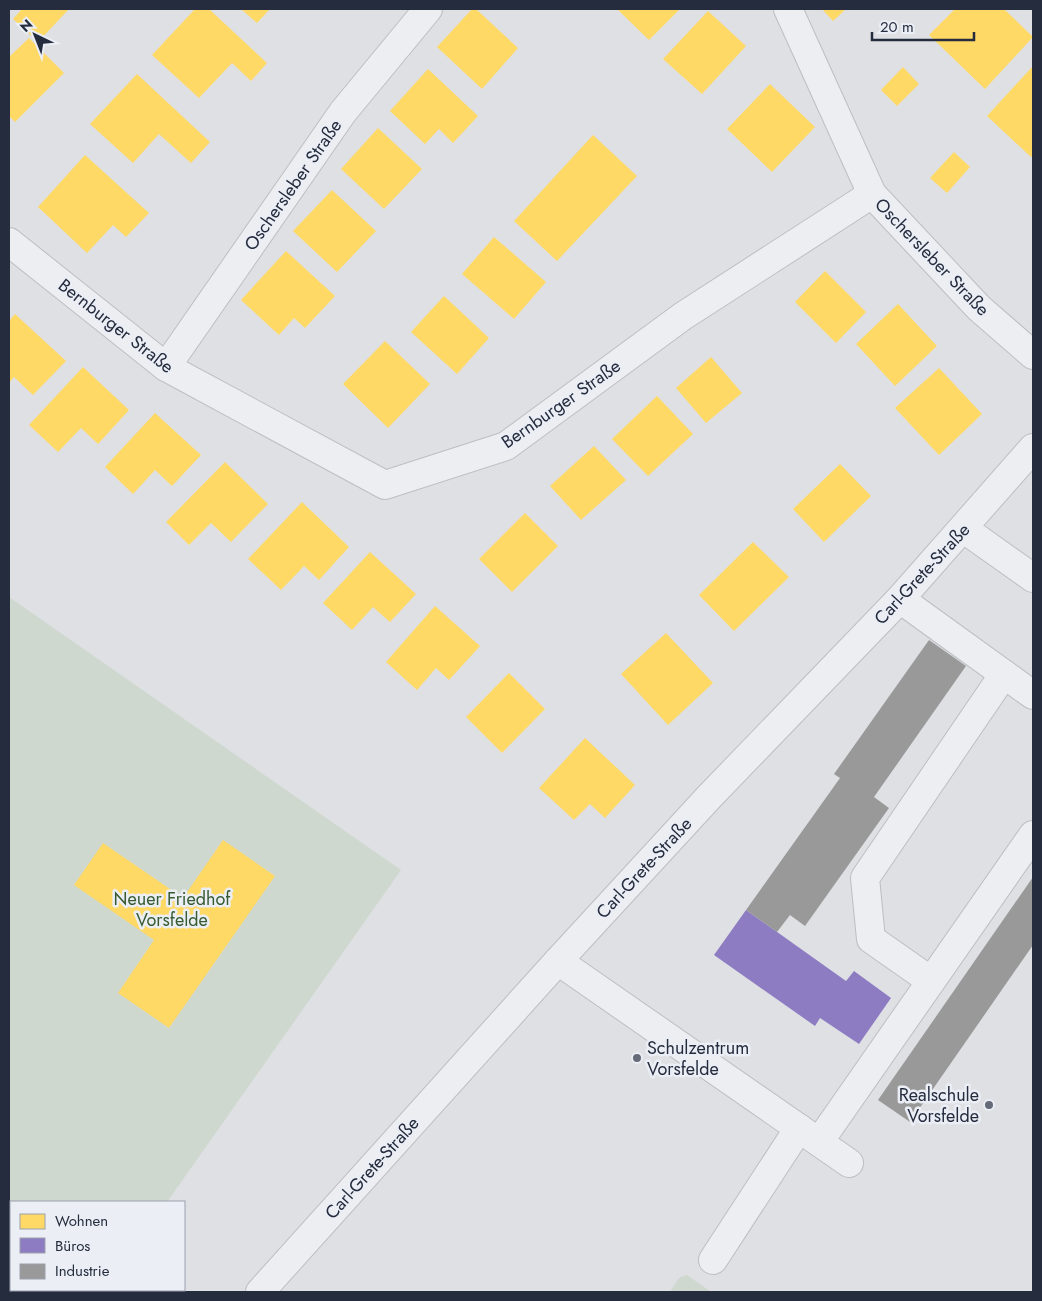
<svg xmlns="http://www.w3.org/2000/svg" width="1042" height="1301" font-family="Jost,sans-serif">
<rect width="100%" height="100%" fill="#dee0e4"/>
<g fill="#ced8ce">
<path d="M 9,597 L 401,870 L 167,1202 L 11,1202 L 11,1248 L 9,1246 Z"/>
<path d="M 687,1275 L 711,1292 L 670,1292 L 679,1278 Z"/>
</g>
<g fill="#ffd966">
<path d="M 22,9 L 69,9 L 38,42 L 13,19 Z"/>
<path d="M 195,9 L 209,9 L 267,63 L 251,81 L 232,63 L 199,98 L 152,55 Z"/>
<path d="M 241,9 L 270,9 L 257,23 Z"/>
<path d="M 472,9 L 476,9 L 518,48 L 482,89 L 437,47 Z"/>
<path d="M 617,9 L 680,9 L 649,40 Z"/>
<path d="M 822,9 L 846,9 L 833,21 Z"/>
<path d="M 955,9 L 1004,9 L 1033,37 L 985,89 L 929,35 Z"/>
<path d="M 708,11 L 746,46 L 702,94 L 663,59 Z"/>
<path d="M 29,38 L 64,73 L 15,122 L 9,116 L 9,57 Z"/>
<path d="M 1033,66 L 1033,155 L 1031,157 L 987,116 Z"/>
<path d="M 903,67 L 919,84 L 897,106 L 881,90 Z"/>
<path d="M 428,69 L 478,116 L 453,143 L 439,129 L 425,144 L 390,111 Z"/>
<path d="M 137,74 L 210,142 L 191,163 L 159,134 L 133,163 L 90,124 Z"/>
<path d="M 770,84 L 815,127 L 772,172 L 727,129 Z"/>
<path d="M 378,128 L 422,169 L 384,209 L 341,169 Z"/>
<path d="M 593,135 L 637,176 L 557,261 L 514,221 Z"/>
<path d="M 954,152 L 970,167 L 947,193 L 930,178 Z"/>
<path d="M 85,155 L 149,213 L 126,237 L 113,225 L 87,253 L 38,207 Z"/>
<path d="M 332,190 L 376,231 L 337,272 L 293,231 Z"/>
<path d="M 494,237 L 546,282 L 514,319 L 462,274 Z"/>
<path d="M 286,251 L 335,296 L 305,328 L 294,318 L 279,335 L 241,300 Z"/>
<path d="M 825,271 L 866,312 L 836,343 L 795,302 Z"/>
<path d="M 444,296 L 489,338 L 457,374 L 411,332 Z"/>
<path d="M 898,304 L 937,346 L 895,386 L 856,344 Z"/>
<path d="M 15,314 L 66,361 L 33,395 L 14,377 L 9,383 L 9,321 Z"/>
<path d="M 385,341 L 430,384 L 388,428 L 343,384 Z"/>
<path d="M 711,357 L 742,393 L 706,423 L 676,388 Z"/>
<path d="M 83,367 L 129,410 L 98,444 L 81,428 L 58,452 L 29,425 Z"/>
<path d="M 939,368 L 982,414 L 939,455 L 895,408 Z"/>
<path d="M 657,396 L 693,434 L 648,476 L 612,439 Z"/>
<path d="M 155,413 L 201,455 L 172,486 L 155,470 L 133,494 L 105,467 Z"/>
<path d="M 594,446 L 626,480 L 581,520 L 550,486 Z"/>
<path d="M 225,462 L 268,504 L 231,542 L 211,523 L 189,545 L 166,522 Z"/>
<path d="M 840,464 L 871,496 L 824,542 L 793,509 Z"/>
<path d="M 302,502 L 349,547 L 319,580 L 304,566 L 281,590 L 248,559 Z"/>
<path d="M 525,513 L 558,546 L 512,592 L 479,559 Z"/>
<path d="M 753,542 L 789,577 L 734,631 L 699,595 Z"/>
<path d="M 370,552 L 416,594 L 390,622 L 373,607 L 352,630 L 323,603 Z"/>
<path d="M 435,606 L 480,646 L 449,680 L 436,668 L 417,690 L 386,662 Z"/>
<path d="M 666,633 L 713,683 L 668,725 L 621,674 Z"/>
<path d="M 509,673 L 545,709 L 502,753 L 466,717 Z"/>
<path d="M 585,738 L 635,785 L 605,818 L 590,804 L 574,820 L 539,788 Z"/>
<path d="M 223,840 L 275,876 L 169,1028 L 118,993 L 154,940 L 74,885 L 103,843 L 183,898 Z"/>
</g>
<path fill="#8e7cc3" d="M 746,910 L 846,981 L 854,971 L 891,998 L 859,1044 L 820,1018 L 815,1026 L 714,955 Z"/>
<g fill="#999">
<path d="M 929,640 L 966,666 L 874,797 L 889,808 L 805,926 L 790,915 L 777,932 L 746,910 L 840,778 L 834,774 Z"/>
<path d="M 1033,877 L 1033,945 L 910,1122 L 878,1100 Z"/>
</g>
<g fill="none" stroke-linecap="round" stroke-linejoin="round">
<defs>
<g id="minor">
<path d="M 788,9 L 872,194 L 979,308 L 1033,355"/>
<path d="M 9,242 L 166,367 L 385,485 L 506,446 L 683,316 L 872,194"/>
<path d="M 166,367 L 343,112 L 428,9"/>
<path d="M 964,529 L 1033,578"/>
<path d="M 900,599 L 1033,695"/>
<path d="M 558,961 L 849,1163"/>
<path d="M 931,981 L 871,939 L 865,878 L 1004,674"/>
<path d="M 819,1142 L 1033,835"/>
<path d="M 713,1260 L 799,1128"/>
<path d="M 260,1292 L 558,961 L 709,797 L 900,599 L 1033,448"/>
</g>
</defs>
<use href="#minor" stroke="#bcbec2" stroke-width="30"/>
<use href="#minor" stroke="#edeef1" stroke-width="28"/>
</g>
<g fill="#656b78" stroke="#ebeef5" stroke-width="2">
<circle cx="637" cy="1058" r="5"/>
<circle cx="989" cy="1105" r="5"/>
</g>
<g text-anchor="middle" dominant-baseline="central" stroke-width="5" stroke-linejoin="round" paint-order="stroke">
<g font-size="18" fill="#242c3e" stroke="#ebeef5">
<text transform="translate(293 185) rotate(-55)">Oschersleber Straße</text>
<text transform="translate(932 257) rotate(46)">Oschersleber Straße</text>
<text transform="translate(116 326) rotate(38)">Bernburger Straße</text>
<text transform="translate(561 404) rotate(-35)">Bernburger Straße</text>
<text transform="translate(922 574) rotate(-47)">Carl-Grete-Straße</text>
<text transform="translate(644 868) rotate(-47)">Carl-Grete-Straße</text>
<text transform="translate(372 1168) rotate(-48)">Carl-Grete-Straße</text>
</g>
<g font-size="18" fill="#365b31" stroke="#ebeef5">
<text x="172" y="899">Neuer Friedhof<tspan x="172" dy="21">Vorsfelde</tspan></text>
</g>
<g font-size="18" fill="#242c3e" stroke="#ebeef5" text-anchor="start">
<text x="647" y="1048">Schulzentrum<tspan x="647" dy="21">Vorsfelde</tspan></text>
<text x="979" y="1095" text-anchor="end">Realschule<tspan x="979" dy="21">Vorsfelde</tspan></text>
</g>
</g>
<rect width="1042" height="1301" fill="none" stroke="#242c3e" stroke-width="20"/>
<rect x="10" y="1201" width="175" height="90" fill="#ebeef5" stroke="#9ba0ac"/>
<rect x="20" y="1214" width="25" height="15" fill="#ffd966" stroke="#9ba0ac"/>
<text x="55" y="1226" font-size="15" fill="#242c3e">Wohnen</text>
<rect x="20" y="1238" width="25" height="15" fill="#8e7cc3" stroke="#9ba0ac"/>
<text x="55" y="1251" font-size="15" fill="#242c3e">Büros</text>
<rect x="20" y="1264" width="25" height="15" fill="#999999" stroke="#9ba0ac"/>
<text x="55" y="1276" font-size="15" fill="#242c3e">Industrie</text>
<g transform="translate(35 35) rotate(317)" stroke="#ebeef5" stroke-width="4" paint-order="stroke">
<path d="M0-4L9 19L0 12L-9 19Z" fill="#242c3e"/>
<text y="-8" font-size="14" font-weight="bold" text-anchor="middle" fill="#242c3e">N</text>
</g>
<path d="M872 32v8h102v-8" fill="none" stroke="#242c3e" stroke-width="2.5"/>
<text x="880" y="32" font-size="15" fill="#242c3e" stroke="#ebeef5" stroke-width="4" paint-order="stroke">20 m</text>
</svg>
